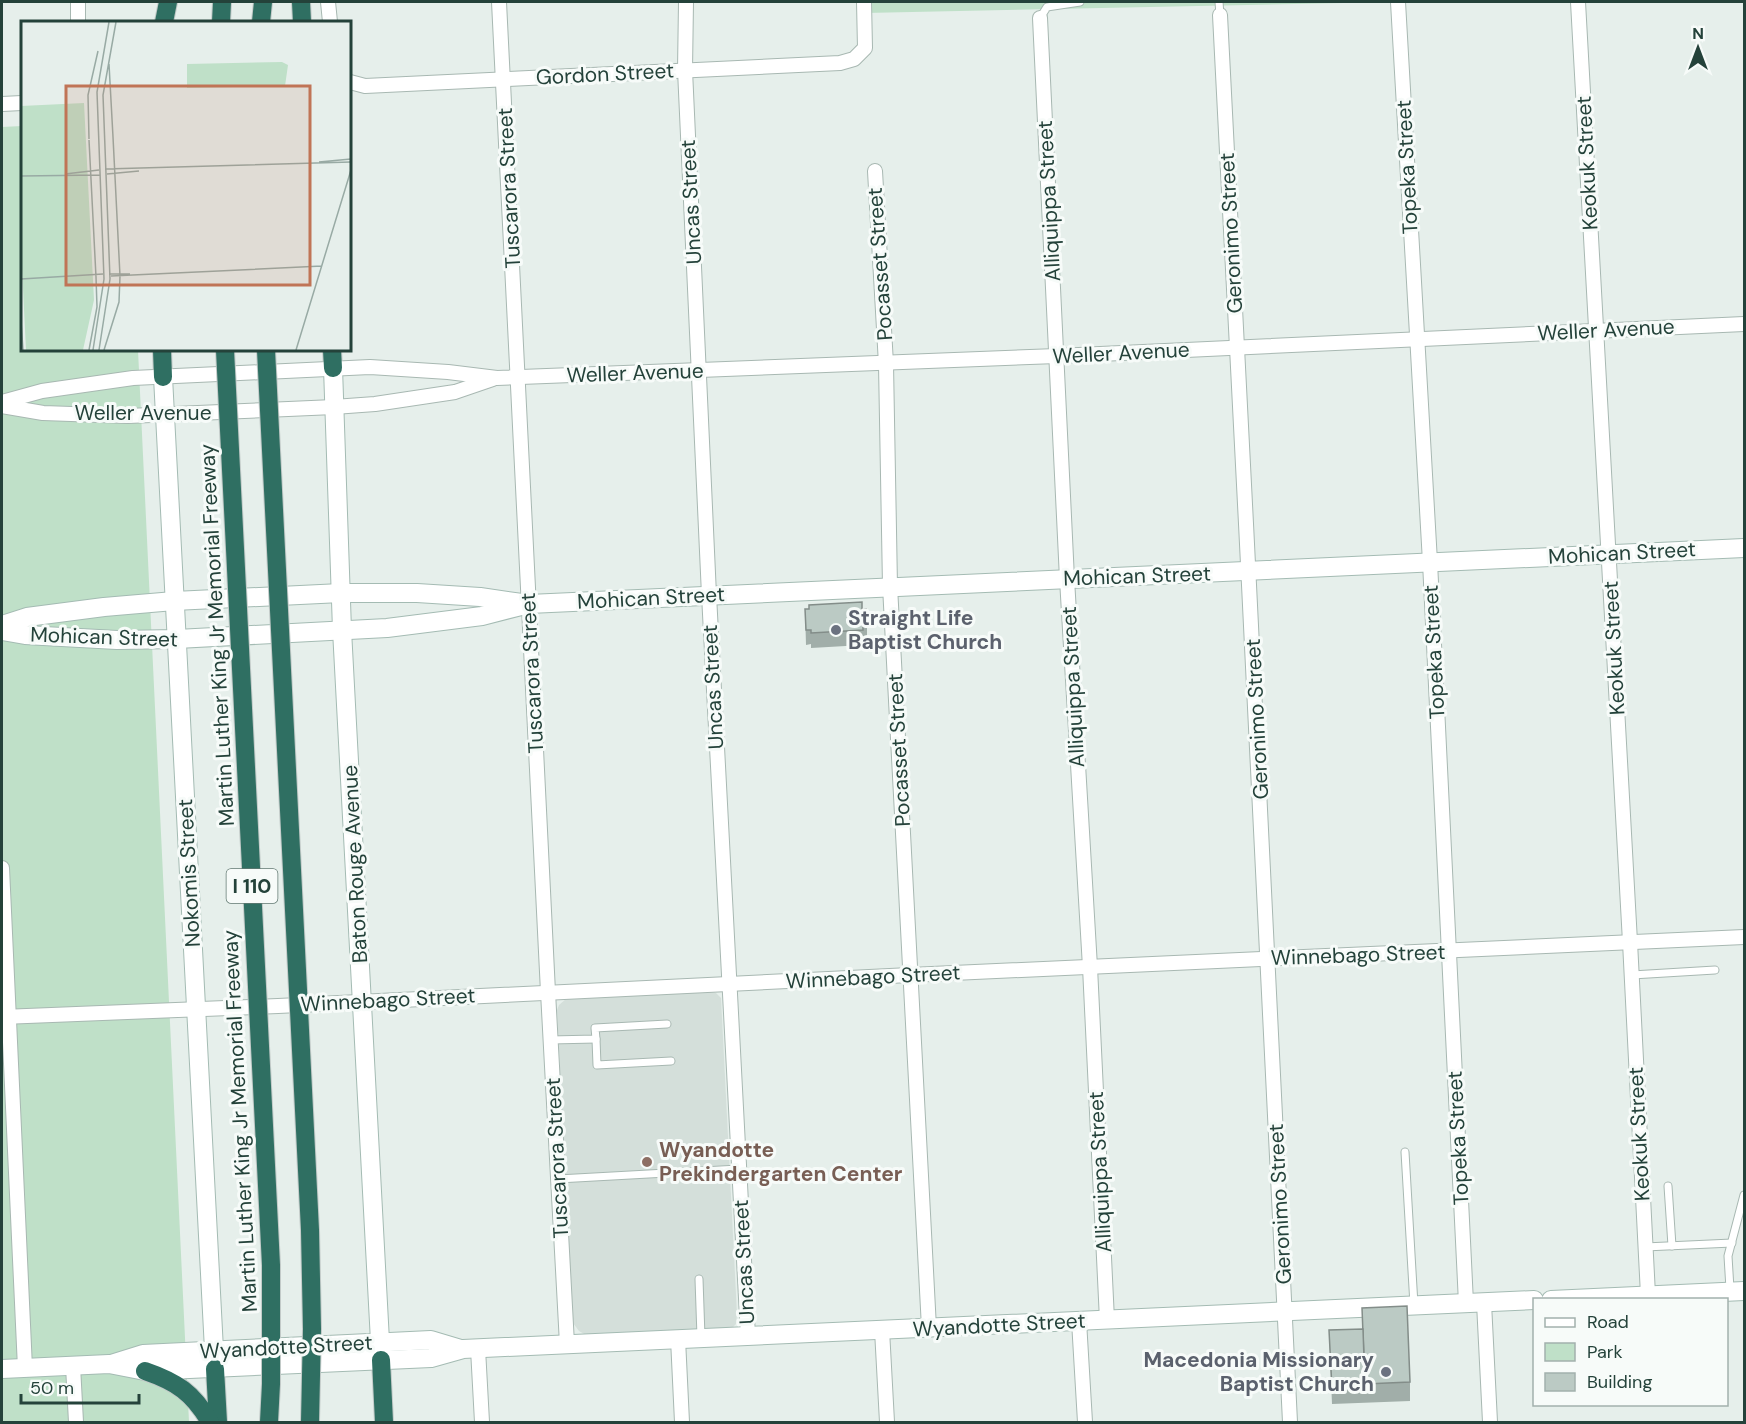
<svg xmlns="http://www.w3.org/2000/svg" width="1746" height="1424" font-family="'DM Sans',sans-serif">
<rect width="100%" height="100%" fill="#e6efeb"/>
<path fill="#d4dfda" d="M 704,991 L 716,993 L 721,998 L 737,1314 L 736,1324 L 732,1328 L 586,1335 L 579,1331 L 573,1323 L 557,1010 L 559,1005 L 566,999 Z"/>
<g fill="#bfe0c8">
<path d="M 864,2 L 1393,2 L 865,13 Z"/>
<path d="M 22,126 L 22,350 L 138,350 L 189,1422 L 2,1422 L 2,127 Z"/>
</g>
<g fill="none" stroke-linecap="round" stroke-linejoin="round">
<defs>
<g id="lane">
<path d="M 1219,2 L 1220,15"/>
<path d="M 1040,18 L 1047,7 L 1080,2"/>
<path d="M 1632,975 L 1715,970"/>
<path d="M 596,1039 L 597,1065 L 671,1061"/>
<path d="M 550,1040 L 596,1039 L 595,1028 L 667,1024"/>
<path d="M 1405,1152 L 1414,1305"/>
<path d="M 558,1179 L 739,1169"/>
<path d="M 1668,1186 L 1672,1246"/>
<path d="M 1645,1247 L 1732,1243"/>
<path d="M 699,1279 L 701,1337"/>
<path d="M 1730,1289 L 1728,1256 L 1744,1195"/>
</g>
<g id="street">
<path d="M 78,2 L 78,22"/>
<path d="M 328,2 L 330,22"/>
<path d="M 499,2 L 548,992 L 567,1344"/>
<path d="M 686,2 L 685,70 L 709,595 L 748,1336"/>
<path d="M 1398,2 L 1430,562 L 1466,1303"/>
<path d="M 1578,2 L 1630,942 L 1648,1295"/>
<path d="M 1220,15 C 1243,484 1270,953 1290,1422"/>
<path d="M 1040,18 L 1067,579 L 1090,967 L 1107,1320"/>
<path d="M 350,82 L 365,86 L 840,63 L 854,59 L 865,48 L 864,2"/>
<path d="M 2,104 L 22,103"/>
<path d="M 875,171 L 886,364 L 890,586 L 929,1328"/>
<path d="M 2,402 L 42,391 L 133,378 L 370,367 L 448,372 L 497,378 L 1057,356 L 1744,324"/>
<path d="M 2,406 L 43,413 L 128,416 L 334,407 L 375,404 L 455,392 L 493,379"/>
<path d="M 2,868 L 25,1368"/>
<path d="M 2,1017 L 278,1006 L 910,975 L 1744,937"/>
<path d="M 1484,1303 L 1490,1422"/>
<path d="M 1079,1321 L 1085,1422"/>
<path d="M 882,1330 L 887,1422"/>
<path d="M 678,1339 L 682,1422"/>
<path d="M 478,1349 L 482,1422"/>
<path d="M 73,1366 L 76,1422"/>
</g>
<g id="secondary">
<path d="M 333,368 L 342,630 L 381,1360"/>
<path d="M 163,377 L 215,1369"/>
<path d="M 2,625 L 27,617 L 104,607 L 174,601 L 341,593 L 417,593 L 480,597 L 529,604 L 1744,548"/>
<path d="M 2,631 L 25,635 L 117,640 L 177,639 L 387,628 L 482,616 L 521,606"/>
<path d="M 1551,1300 L 1744,1291"/>
<path d="M 111,1364 L 143,1354 L 431,1340 L 461,1349"/>
<path d="M 2,1369 L 109,1364 L 145,1371 L 431,1358 L 463,1349 L 1534,1300"/>
</g>
<g id="highway">
<path d="M 301,2 L 302,22"/>
<path d="M 164,22 L 168,2"/>
<path d="M 221,22 L 222,2"/>
<path d="M 261,22 L 263,2"/>
<path d="M 162,350 L 163,377"/>
<path d="M 332,350 L 333,368"/>
<path d="M 381,1360 L 384,1422"/>
<path d="M 215,1369 L 218,1422"/>
<path d="M 145,1371 C 177,1382 193,1393 210,1422"/>
</g>
</defs>
<use href="#lane" stroke="#a8b8b2" stroke-width="9"/>
<use href="#street" stroke="#a8b8b2" stroke-width="16"/>
<use href="#secondary" stroke="#a4bbb3" stroke-width="20"/>
<use href="#highway" stroke="#c2cac8" stroke-width="20"/>
<use href="#lane" stroke="#fff" stroke-width="7"/>
<use href="#street" stroke="#fff" stroke-width="14"/>
<use href="#secondary" stroke="#fff" stroke-width="18"/>
<use href="#highway" stroke="#2f6f62" stroke-width="18"/>
<defs>
<g id="highway-bridge">
<path d="M 225,350 L 271,1265 L 271,1384 L 269,1422"/>
<path d="M 266,350 L 310,1230 L 312,1329 L 310,1422"/>
</g>
</defs>
<use href="#highway-bridge" stroke="#c2cac8" stroke-width="20" stroke-linecap="butt"/>
<use href="#highway-bridge" stroke="#2f6f62" stroke-width="18"/>
</g>
<g fill="#a1aea9">
<path d="M 805,609 L 862,610 L 867,622 L 867,636 L 863,637 L 863,645 L 811,648 L 811,644 L 806,645 Z"/>
<path d="M 1362,1308 L 1410,1382 L 1410,1401 L 1332,1404 L 1329,1330 L 1362,1329 Z"/>
</g>
<g fill="#bbcac4" stroke="#838d89" stroke-width="1.5">
<path d="M 862,602 L 862,610 L 866,609 L 867,622 L 863,622 L 863,630 L 811,633 L 811,630 L 806,630 L 805,609 L 809,609 L 809,605 Z"/>
<path d="M 1407,1306 L 1410,1382 L 1365,1384 L 1362,1308 Z"/>
<path d="M 1363,1329 L 1365,1388 L 1332,1389 L 1329,1330 Z"/>
</g>
<g fill="#6b7280" stroke="#f7fbf9" stroke-width="2">
<circle cx="836" cy="630" r="6"/>
<circle cx="1386" cy="1372" r="6"/>
</g>
<circle fill="#8d6e63" stroke="#f7fbf9" stroke-width="2" cx="647" cy="1162" r="6"/>
<g text-anchor="middle" dominant-baseline="central" stroke-width="6" stroke-linejoin="round" paint-order="stroke">
<rect fill="#f7fbf9" stroke="#637a73" stroke-width="1.5" x="226.5" y="869" width="51" height="34" rx="4.5"/>
<g font-size="20" font-weight="bold" fill="#24423a">
<text x="252" y="886">I 110</text>
</g>
<g font-size="21" fill="#24423a" stroke="#f7fbf9">
<text transform="translate(605 74) rotate(-3)">Gordon Street</text>
<text transform="translate(1587 163) rotate(-93)">Keokuk Street</text>
<text transform="translate(1407 167) rotate(-93)">Topeka Street</text>
<text transform="translate(509 188) rotate(-93)">Tuscarora Street</text>
<text transform="translate(1049 201) rotate(-93)">Alliquippa Street</text>
<text transform="translate(691 202) rotate(-93)">Uncas Street</text>
<text transform="translate(1231 233) rotate(-93)">Geronimo Street</text>
<text transform="translate(880 264) rotate(-94)">Pocasset Street</text>
<text transform="translate(1606 330) rotate(-3)">Weller Avenue</text>
<text transform="translate(1121 353) rotate(-3)">Weller Avenue</text>
<text transform="translate(635 373) rotate(-2)">Weller Avenue</text>
<text x="143" y="413">Weller Avenue</text>
<text transform="translate(1622 553) rotate(-3)">Mohican Street</text>
<text transform="translate(1137 576) rotate(-2)">Mohican Street</text>
<text transform="translate(651 598) rotate(-3)">Mohican Street</text>
<text transform="translate(217 635) rotate(-93)">Martin Luther King Jr Memorial Freeway</text>
<text transform="translate(104 637) rotate(2)">Mohican Street</text>
<text transform="translate(1614 648) rotate(-93)">Keokuk Street</text>
<text transform="translate(1434 652) rotate(-93)">Topeka Street</text>
<text transform="translate(532 673) rotate(-93)">Tuscarora Street</text>
<text transform="translate(713 687) rotate(-93)">Uncas Street</text>
<text transform="translate(1073 687) rotate(-93)">Alliquippa Street</text>
<text transform="translate(1257 719) rotate(-93)">Geronimo Street</text>
<text transform="translate(899 750) rotate(-93)">Pocasset Street</text>
<text transform="translate(355 864) rotate(-93)">Baton Rouge Avenue</text>
<text transform="translate(189 873) rotate(-93)">Nokomis Street</text>
<text transform="translate(1358 955) rotate(-2)">Winnebago Street</text>
<text transform="translate(873 977) rotate(-3)">Winnebago Street</text>
<text transform="translate(388 1000) rotate(-3)">Winnebago Street</text>
<text transform="translate(240 1121) rotate(-93)">Martin Luther King Jr Memorial Freeway</text>
<text transform="translate(1639 1134) rotate(-93)">Keokuk Street</text>
<text transform="translate(1458 1138) rotate(-93)">Topeka Street</text>
<text transform="translate(557 1158) rotate(-93)">Tuscarora Street</text>
<text transform="translate(1100 1172) rotate(-93)">Alliquippa Street</text>
<text transform="translate(1280 1204) rotate(-93)">Geronimo Street</text>
<text transform="translate(744 1262) rotate(-93)">Uncas Street</text>
<text transform="translate(999 1325) rotate(-3)">Wyandotte Street</text>
<text transform="translate(286 1347) rotate(-3)">Wyandotte Street</text>
</g>
<g font-size="21" font-weight="bold" fill="#5b616d" stroke="#f7fbf9" text-anchor="start">
<text x="848" y="618">Straight Life<tspan x="848" dy="24">Baptist Church</tspan></text>
<text x="1374" y="1360" text-anchor="end">Macedonia Missionary<tspan x="1374" dy="24">Baptist Church</tspan></text>
</g>
<g font-size="21" font-weight="bold" fill="#785e54" stroke="#f7fbf9" text-anchor="start">
<text x="659" y="1150">Wyandotte<tspan x="659" dy="24">Prekindergarten Center</tspan></text>
</g>
</g>
<g transform="translate(21 21)">
<rect width="330" height="330" fill="#e6efeb"/>
<path d="M 261,41 L 267,44 L 264,65 L 166,67 L 166,43 ZM 63,82 L 73,279 L 62,329 L 5,329 L 0,227 L 0,85 Z" fill="#bfe0c8"/>
<path fill="none" stroke="#98aaa4" stroke-width="1.5" d="M 88,43 L 92,116M 92,116 L 99,255M 68,118 L 67,74 L 77,30M 68,119 L 75,256M 298,141 L 330,138M 84,148 L 330,141M 44,153 L 78,149M 86,153 L 118,150M 0,155 L 79,154M 88,253 L 109,253M 90,255 L 301,245M 0,258 L 82,253M 0,300 L 2,329M 68,329 L 76,286 L 75,256M 72,329 L 83,258 L 76,71 L 88,1M 78,329 L 89,258 L 82,74 L 95,1M 83,329 L 98,281 L 99,255M 275,329 L 330,149"/>
<path fill="#c07456" fill-opacity="0.15" stroke="#c07456" stroke-width="3" d="M 45,65 L 289,65 L 289,264 L 45,264 Z"/>
<rect width="330" height="330" fill="none" stroke="#24423a" stroke-width="3"/>
</g>
<rect width="1746" height="1424" fill="none" stroke="#24423a" stroke-width="6"/>
<rect x="1533" y="1298" width="195" height="108" fill="#f7fbf9" stroke="#a3b1ad" stroke-width="1.5"/>
<rect x="1545" y="1318" width="30" height="9" fill="#ffffff" stroke="#a3b1ad" stroke-width="1.5"/>
<text x="1587" y="1328" font-size="18" fill="#24423a">Road</text>
<rect x="1545" y="1343" width="30" height="18" fill="#bfe0c8" stroke="#a3b1ad" stroke-width="1.5"/>
<text x="1587" y="1358" font-size="18" fill="#24423a">Park</text>
<rect x="1545" y="1373" width="30" height="18" fill="#bbcac4" stroke="#a3b1ad" stroke-width="1.5"/>
<text x="1587" y="1388" font-size="18" fill="#24423a">Building</text>
<g transform="translate(1698 48)" stroke="#f7fbf9" stroke-width="4.5" paint-order="stroke">
<path d="M0-4.5L10 22L0 15L-10 22Z" fill="#24423a"/>
<text y="-9" font-size="16" font-weight="bold" text-anchor="middle" fill="#24423a">N</text>
</g>
<path d="M21 1394v9h118v-9" fill="none" stroke="#24423a" stroke-width="3"/>
<text x="30" y="1394" font-size="18" fill="#24423a" stroke="#f7fbf9" stroke-width="4.5" paint-order="stroke">50 m</text>
</svg>
